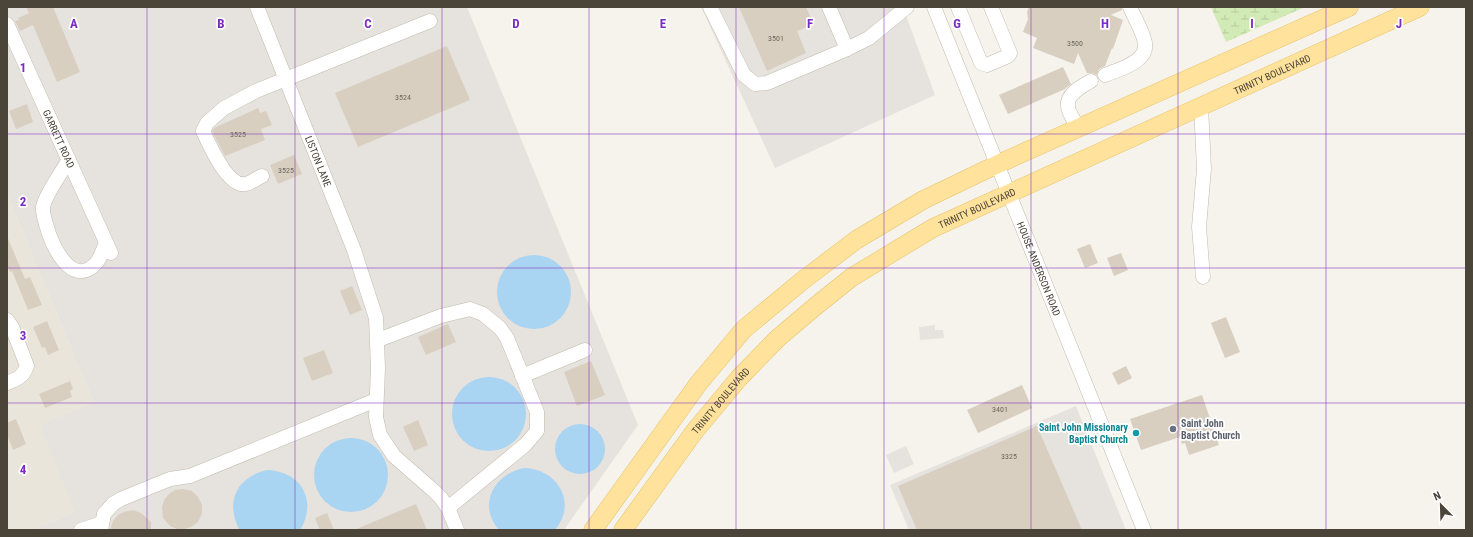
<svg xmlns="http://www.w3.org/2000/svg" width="1473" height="537" font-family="'Roboto Condensed',sans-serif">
<defs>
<pattern id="wetland-marsh" width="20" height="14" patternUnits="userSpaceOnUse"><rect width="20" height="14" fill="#d2eab5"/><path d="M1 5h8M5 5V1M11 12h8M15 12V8" fill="none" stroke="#b6ca9c"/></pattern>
</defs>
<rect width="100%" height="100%" fill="#f6f3ec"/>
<path fill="#eae5da" d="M 7,194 L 94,403 L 75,512 L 31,530 L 7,530 Z"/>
<g fill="#e6e2dd">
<path d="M 7,7 L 467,7 L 638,425 L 564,530 L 31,530 L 75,512 L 40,425 L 94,403 L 7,194 Z"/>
<path d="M 701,7 L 903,7 L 935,95 L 775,168 Z"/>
<path d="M 935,325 L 935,330 L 943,330 L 944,338 L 920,340 L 919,327 Z"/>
<path d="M 1076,406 L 1126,530 L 909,530 L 890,485 Z"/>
<path d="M 906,446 L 914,464 L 894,473 L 886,455 Z"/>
</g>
<path fill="url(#wetland-marsh)" d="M 1211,7 L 1305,7 L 1226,42 Z"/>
<g fill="#a9d4f2">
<circle cx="534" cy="292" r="37"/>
<circle cx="489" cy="414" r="37"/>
<circle cx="580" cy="449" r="25"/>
<circle cx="351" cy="475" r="37"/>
<path d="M 524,468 C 557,469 578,502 555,530 L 499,530 C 477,505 494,474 524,468 Z"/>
<path d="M 267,470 C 301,471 318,501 300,530 L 240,530 L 239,529 C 225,501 237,477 267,470 Z"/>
</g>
<g fill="#d8cfc1">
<path d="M 26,7 L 53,7 L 80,72 L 57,82 L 33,25 L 20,31 L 15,21 L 19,20 L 18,18 L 29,13 Z"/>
<path d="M 739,7 L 806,7 L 814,24 L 797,31 L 806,53 L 767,71 Z"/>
<path d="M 1029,7 L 1122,7 L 1122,10 L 1111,15 L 1123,20 L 1113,49 L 1112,48 L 1105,66 L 1099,69 L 1097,75 L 1092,73 L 1087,73 L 1078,53 L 1074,64 L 1033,48 L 1037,38 L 1023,32 L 1028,19 L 1027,12 Z"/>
<path d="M 447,46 L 470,100 L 358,147 L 335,93 Z"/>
<path d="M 1063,67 L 1071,84 L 1065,89 L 1008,114 L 999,95 Z"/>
<path d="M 27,104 L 33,122 L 16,129 L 9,111 Z"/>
<path d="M 258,108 L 260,113 L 266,111 L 272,125 L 261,129 L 265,140 L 225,156 L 212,131 L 214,128 Z"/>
<path d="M 294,155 L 302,174 L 278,184 L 270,165 Z"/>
<path d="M 7,236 L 25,279 L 30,277 L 42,305 L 28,310 L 12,271 L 10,272 L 7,265 Z"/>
<path d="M 1090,244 L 1098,263 L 1085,268 L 1077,249 Z"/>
<path d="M 1121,253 L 1128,270 L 1114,276 L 1107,258 Z"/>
<path d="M 352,286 L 362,310 L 350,315 L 340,291 Z"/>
<path d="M 1226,317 L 1240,352 L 1225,358 L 1211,323 Z"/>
<path d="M 47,321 L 59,350 L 48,355 L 45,347 L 42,348 L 33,327 Z"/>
<path d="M 448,324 L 456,342 L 426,355 L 418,337 Z"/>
<path d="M 324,350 L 333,373 L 312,381 L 303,358 Z"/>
<path d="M 591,361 L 605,395 L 577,406 L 564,372 Z"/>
<path d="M 1126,366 L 1132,378 L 1118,385 L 1112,373 Z"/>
<path d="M 70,381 L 73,389 L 70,391 L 72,397 L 45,408 L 39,394 Z"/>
<path d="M 1022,385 L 1032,408 L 978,433 L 967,410 Z"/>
<path d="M 1202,395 L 1219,445 L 1189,455 L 1185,443 L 1182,444 L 1180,437 L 1141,450 L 1130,419 Z"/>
<path d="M 16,419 L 26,444 L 13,450 L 7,435 L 7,423 Z"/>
<path d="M 418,420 L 428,445 L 414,451 L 403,427 Z"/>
<path d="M 1037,426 L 1082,530 L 917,530 L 898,486 Z"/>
<path d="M 183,489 L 192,491 L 198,497 L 202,505 L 202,514 L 198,522 L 191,527 L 184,529 L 177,529 L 170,526 L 163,518 L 162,507 L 164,500 L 169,494 L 175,490 Z"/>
<path d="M 416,504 L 427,530 L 354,530 Z"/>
<path d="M 133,510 L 141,513 L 151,522 L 151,530 L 110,530 L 113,521 L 118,515 L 124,512 Z"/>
<path d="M 327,513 L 334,530 L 320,530 L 315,518 Z"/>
</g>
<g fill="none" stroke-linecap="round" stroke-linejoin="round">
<defs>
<g id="minor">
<path id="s1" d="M 257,7 L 354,250 L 376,318 L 378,368 L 376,417 L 380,435 L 394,456 L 434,491 L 441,498 L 448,508 L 457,530"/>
<path d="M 710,7 L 744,75 L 755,84 L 767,83 L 847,49 L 869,38 L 907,7"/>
<path d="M 829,7 L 847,49"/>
<path id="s2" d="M 934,7 L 1144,530"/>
<path d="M 958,7 L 981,63 L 987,65 L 1008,56 L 1010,53 L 991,7"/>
<path id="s3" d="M 7,24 L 111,253"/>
<path d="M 1105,75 C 1120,69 1152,61 1144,39 C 1141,28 1134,17 1130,7"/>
<path d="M 1201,106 L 1204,169 L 1199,227 L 1203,277"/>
<path d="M 1078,128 C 1075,121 1068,113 1068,106 C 1066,94 1082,86 1091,81"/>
<path d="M 69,160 C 62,171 45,195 43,207 C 42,215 47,226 49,234 C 56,253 75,288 97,262 C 101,257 103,249 106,243"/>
<path d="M 262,176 C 257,178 251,183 246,184 C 228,188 209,144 203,131 L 207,123 L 224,108 L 256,91 L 430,21"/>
<path d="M 7,320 L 12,327 L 27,366 C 23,377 17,379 7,383"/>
<path d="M 378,340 L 441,316 L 470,309 L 483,314 L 500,328 L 507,338 L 537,412 L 537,431 L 525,445 L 448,508"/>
<path d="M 522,376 L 585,350"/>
<path d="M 81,530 L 102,523"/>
<path d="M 101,530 L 104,514 L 113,504 L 121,499 L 170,479 L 190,476 L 376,400"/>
</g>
<g id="major">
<path d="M 593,530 L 698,384 L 744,329 L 802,281 L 856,240 L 923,200 L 998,164 L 1349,7"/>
<path id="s4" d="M 623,530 L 694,432 L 739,378 L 778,338 L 817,305 L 852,277 L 933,228 L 1420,7"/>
</g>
</defs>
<use href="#minor" stroke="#c2bbae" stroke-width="15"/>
<use href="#major" stroke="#e6c16a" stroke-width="19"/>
<use href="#minor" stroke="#fff" stroke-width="14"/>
<use href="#major" stroke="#ffe39c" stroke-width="18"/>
</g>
<path fill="none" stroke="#7b2cbf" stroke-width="1" stroke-opacity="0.55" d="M 147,7 L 147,530M 295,7 L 295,530M 442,7 L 442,530M 589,7 L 589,530M 736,7 L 736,530M 884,7 L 884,530M 1031,7 L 1031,530M 1178,7 L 1178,530M 1326,7 L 1326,530M 7,134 L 1466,134M 7,268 L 1466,268M 7,403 L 1466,403"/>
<circle fill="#6b7280" stroke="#fff" stroke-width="1.5" cx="1173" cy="429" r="4"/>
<circle fill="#0f9aa8" stroke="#fff" stroke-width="1.5" cx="1136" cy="433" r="4"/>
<g text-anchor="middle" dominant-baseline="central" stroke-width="3.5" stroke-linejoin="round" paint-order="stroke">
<g font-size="8" fill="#6e675b">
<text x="776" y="38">3501</text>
<text x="1075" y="43">3500</text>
<text x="403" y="97">3524</text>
<text x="238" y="134">3525</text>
<text x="286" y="170">3525</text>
<text x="1000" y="409">3401</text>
<text x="1009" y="456">3325</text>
</g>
<g font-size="10" fill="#4b4439" stroke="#fff">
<text stroke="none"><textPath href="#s4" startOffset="810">TRINITY BOULEVARD</textPath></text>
<text stroke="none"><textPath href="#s3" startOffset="126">GARRETT ROAD</textPath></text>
<text stroke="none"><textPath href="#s1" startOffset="166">LISTON LANE</textPath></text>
<text stroke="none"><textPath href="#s4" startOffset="486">TRINITY BOULEVARD</textPath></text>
<text stroke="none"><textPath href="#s2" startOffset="282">HOUSE ANDERSON ROAD</textPath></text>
<text stroke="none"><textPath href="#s4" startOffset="162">TRINITY BOULEVARD</textPath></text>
</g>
<g font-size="10" font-weight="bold" fill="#5b616d" stroke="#fff" text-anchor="start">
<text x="1181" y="423">Saint John<tspan x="1181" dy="12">Baptist Church</tspan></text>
</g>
<g font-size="10" font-weight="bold" fill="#0d838f" stroke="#fff" text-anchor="end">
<text x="1128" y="427">Saint John Missionary<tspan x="1128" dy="12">Baptist Church</tspan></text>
</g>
</g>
<g font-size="13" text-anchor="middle" font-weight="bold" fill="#7b2cbf" stroke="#fff" stroke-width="3.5" stroke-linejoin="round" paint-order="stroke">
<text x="74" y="28">A</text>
<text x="221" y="28">B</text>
<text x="368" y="28">C</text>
<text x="516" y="28">D</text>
<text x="663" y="28">E</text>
<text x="810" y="28">F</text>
<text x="957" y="28">G</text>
<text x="1105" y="28">H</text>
<text x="1252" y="28">I</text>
<text x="1399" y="28">J</text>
<text x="23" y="72">1</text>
<text x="23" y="206">2</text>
<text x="23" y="340">3</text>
<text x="23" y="474">4</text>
</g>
<rect width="1473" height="537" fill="none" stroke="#4b4439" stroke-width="16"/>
<g transform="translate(1441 505) rotate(337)" stroke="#ffffff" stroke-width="3" paint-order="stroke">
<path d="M0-3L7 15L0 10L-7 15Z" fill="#4b4439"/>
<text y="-6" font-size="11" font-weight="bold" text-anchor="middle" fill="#4b4439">N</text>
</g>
</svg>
